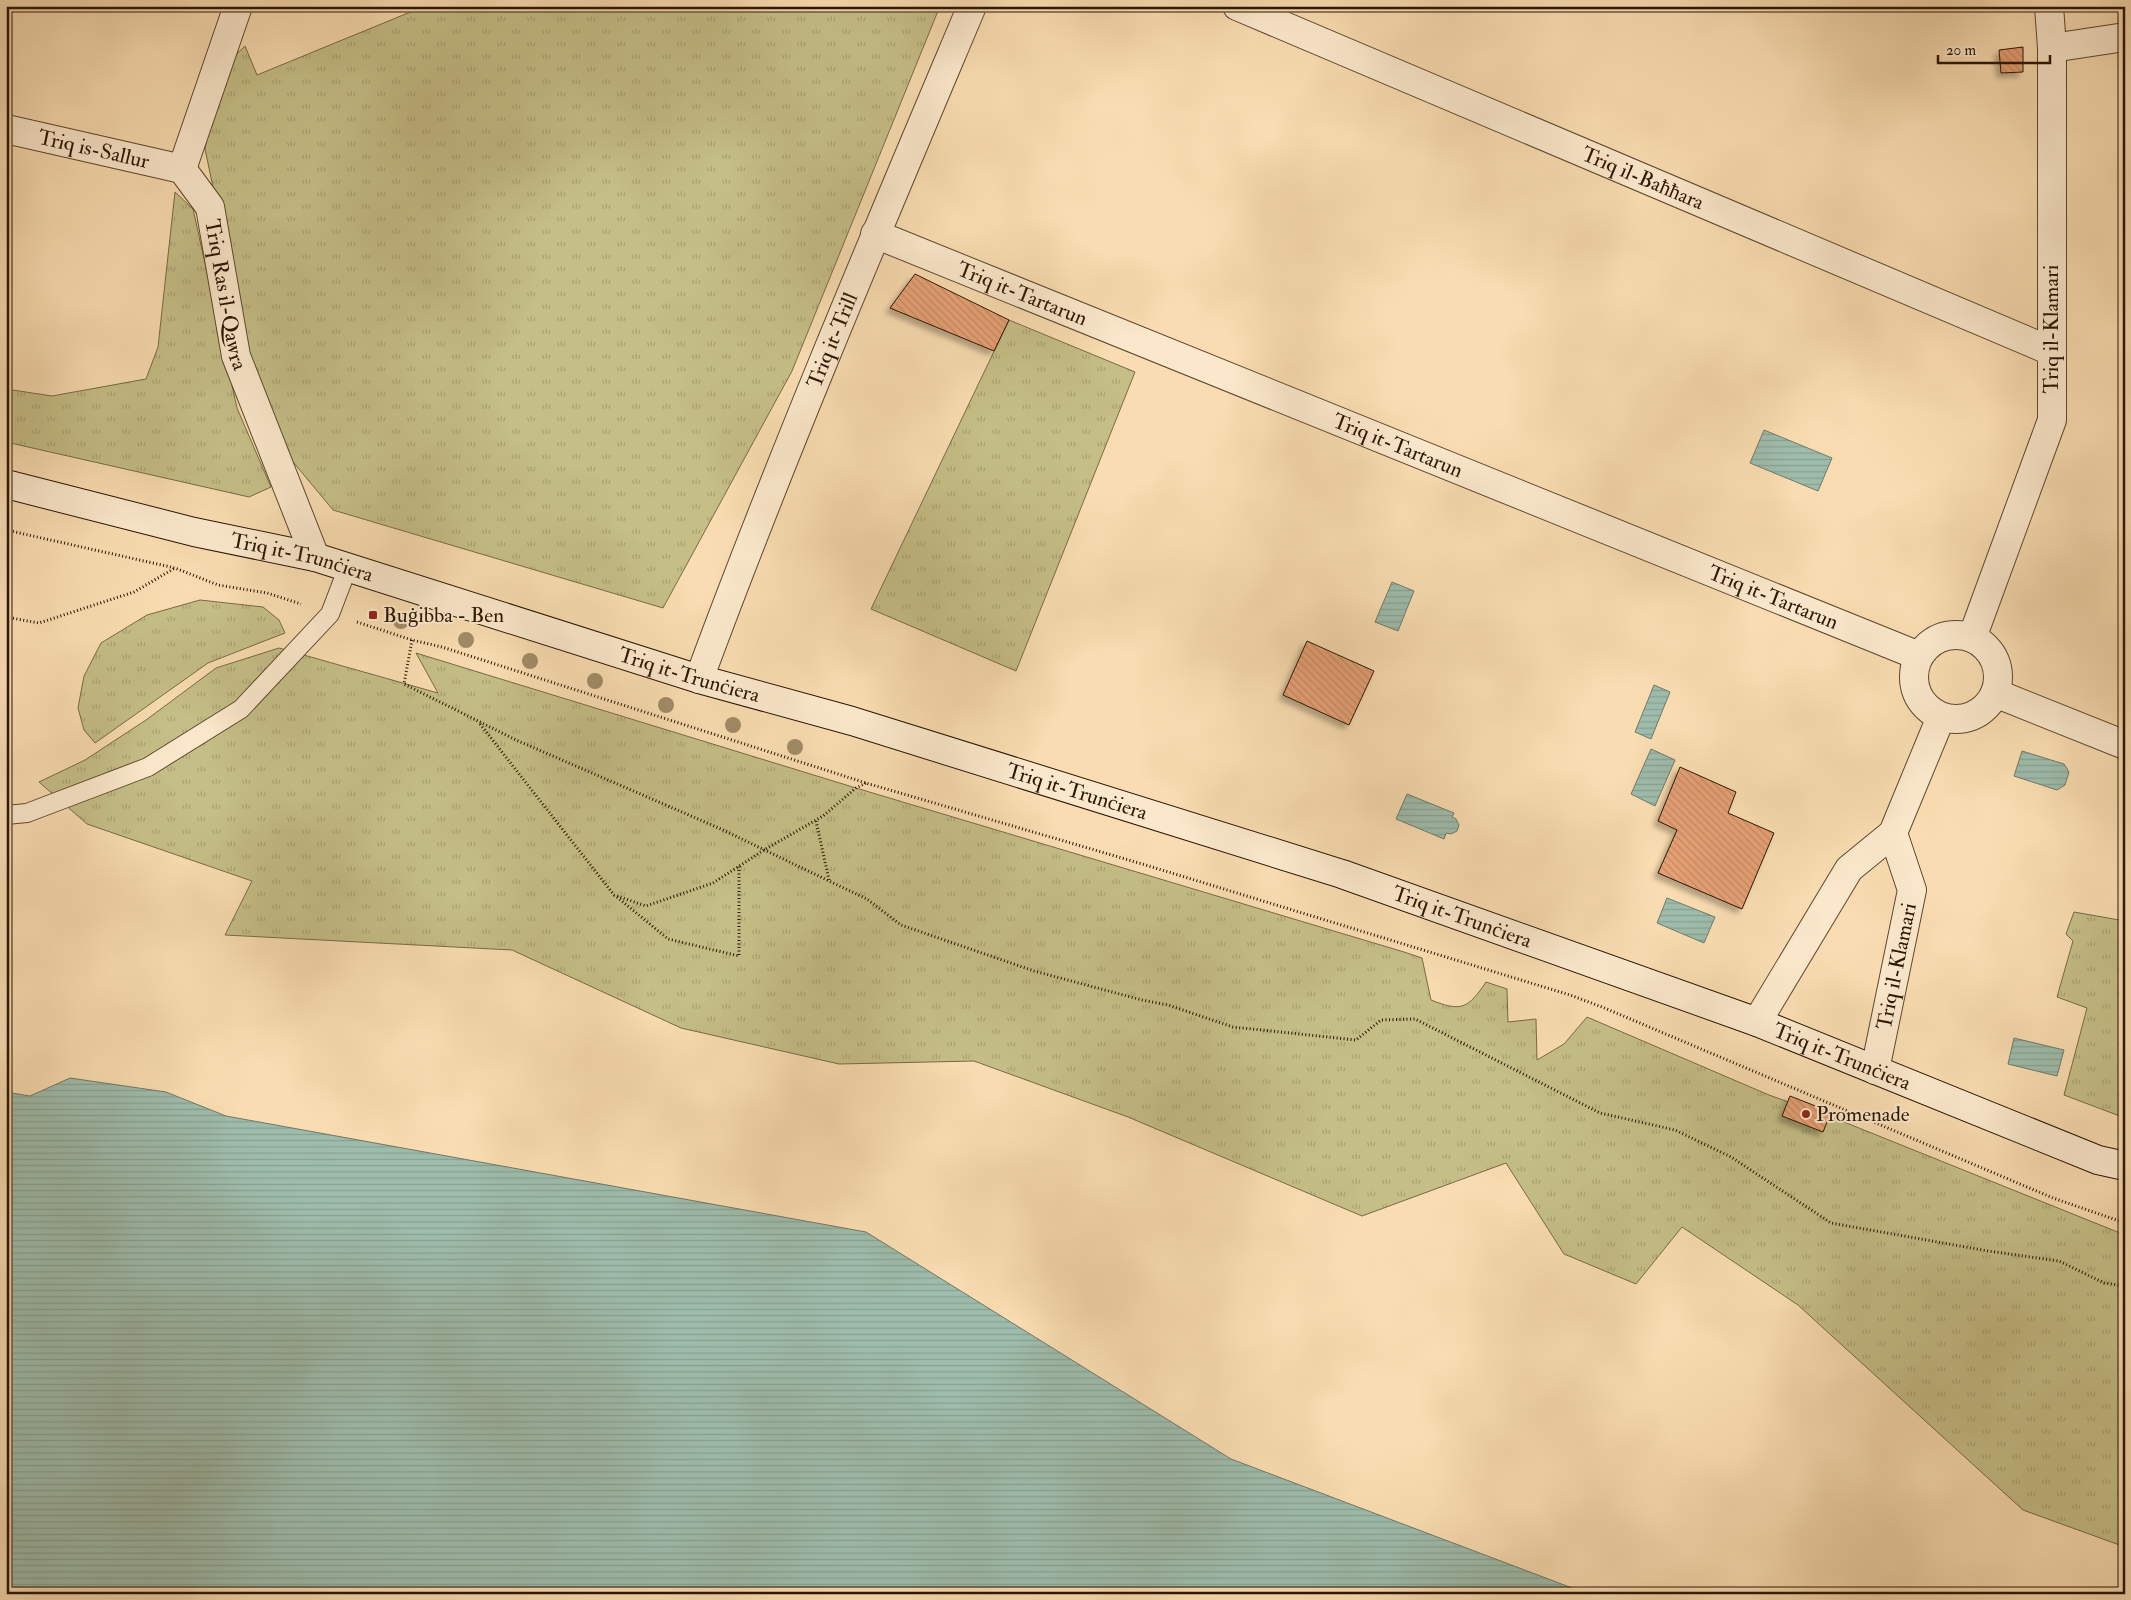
<svg xmlns="http://www.w3.org/2000/svg" width="2131" height="1600" font-family="'IM FELL Double Pica',serif">
<defs>
<pattern id="grass-tufts" width="24" height="20" patternUnits="userSpaceOnUse" patternTransform="scale(1.25)"><rect width="24" height="20" fill="#c5be87"/><path d="M3 7l-1-3M5 7V3M7 7l1-3M15 17l-1-3M17 17v-4M19 17l1-3" fill="none" stroke="#a9a273"/></pattern>
<pattern id="water-rules" width="6" height="5" patternUnits="userSpaceOnUse" patternTransform="scale(1.25)"><rect width="6" height="5" fill="#9ebcac"/><path d="M0 2.5h6" fill="none" stroke="#88a192"/></pattern>
<pattern id="building-back-hatch" width="6" height="6" patternUnits="userSpaceOnUse" patternTransform="scale(1.25)"><rect width="6" height="6" fill="#e6a074"/><path d="M-1 5l2 2M0 0l6 6M5-1l2 2" fill="none" stroke="#c58963"/></pattern>
<filter id="shadow"><feDropShadow dx="-4.5" dy="4.5" stdDeviation="2.5" flood-color="#0004"/></filter>
</defs>
<rect width="100%" height="100%" fill="#f9dcb1"/>
<filter id="stains"><feTurbulence type="fractalNoise" baseFrequency=".004" numOctaves="4"/><feColorMatrix values="0 0 0 0 .2 0 0 0 0 .09 0 0 0 0 .02 0 0 0 .5 -.17"/></filter>
<radialGradient id="worn" r=".72"><stop offset=".6" stop-color="#630" stop-opacity="0"/><stop offset="1" stop-color="#630" stop-opacity=".3"/></radialGradient>
<g fill="url(#grass-tufts)" stroke="#786a45">
<path d="M 425,6 L 940,6 L 792,371 L 663,608 L 333,510 L 289,457 L 253,378 L 205,149 L 219,71 L 245,46 L 257,75 Z"/>
<path d="M 175,192 L 193,209 L 237,408 L 271,487 L 249,497 L 6,442 L 6,389 L 52,396 L 146,379 L 158,347 Z"/>
<path d="M 1009,320 L 1135,372 L 1016,671 L 871,609 Z"/>
<path d="M 200,600 L 263,607 L 279,620 L 285,633 L 208,663 L 95,743 L 84,730 L 78,708 L 84,676 L 101,643 L 147,615 Z"/>
<path d="M 279,648 L 438,693 L 416,653 L 856,788 L 1404,952 L 1422,958 L 1431,1000 C 1461,1012 1468,1009 1486,982 L 1507,989 L 1508,1022 L 1536,1019 L 1537,1060 L 1564,1044 L 1587,1017 L 1769,1095 L 1844,1122 L 2125,1235 L 2125,1547 L 2023,1510 L 1798,1305 L 1682,1227 L 1636,1284 L 1564,1254 L 1506,1163 L 1362,1216 L 1128,1117 L 974,1061 L 839,1064 L 681,1028 L 512,950 L 225,935 L 252,881 L 87,824 L 39,782 L 85,760 L 146,720 L 216,668 Z"/>
<path d="M 2074,912 L 2125,921 L 2125,1118 L 2064,1095 L 2087,1008 L 2057,997 L 2073,941 L 2066,934 Z"/>
</g>
<g fill="url(#water-rules)" stroke="#707968">
<path d="M 1764,430 L 1832,458 L 1818,491 L 1750,463 Z"/>
<path d="M 1392,582 L 1414,591 L 1398,631 L 1375,622 Z"/>
<path d="M 1654,685 L 1670,692 L 1651,739 L 1635,732 Z"/>
<path d="M 1651,749 L 1675,760 L 1655,806 L 1631,794 Z"/>
<path d="M 2022,751 L 2064,764 L 2069,772 L 2065,785 L 2057,790 L 2014,776 Z"/>
<path d="M 1407,794 L 1454,813 L 1452,817 L 1456,819 L 1459,825 L 1457,831 L 1451,834 L 1446,833 L 1444,839 L 1396,819 Z"/>
<path d="M 1667,898 L 1715,917 L 1704,943 L 1657,923 Z"/>
<path d="M 2014,1038 L 2064,1050 L 2057,1076 L 2008,1064 Z"/>
<path d="M 70,1078 L 166,1092 L 226,1116 L 866,1232 L 1231,1459 L 1588,1594 L 6,1594 L 6,1092 L 30,1096 Z"/>
</g>
<g fill="url(#building-back-hatch)" stroke="#2b1503" filter="url(#shadow)">
<path d="M 2023,47 L 2023,72 L 2001,73 L 1999,50 Z"/>
<path d="M 915,274 L 1009,320 L 994,351 L 890,308 Z"/>
<path d="M 1307,641 L 1374,671 L 1349,725 L 1283,695 Z"/>
<path d="M 1680,767 L 1736,792 L 1728,813 L 1774,833 L 1742,909 L 1658,873 L 1677,830 L 1658,821 Z"/>
<path d="M 1790,1096 L 1831,1112 L 1823,1132 L 1782,1116 Z"/>
</g>
<g fill="none" stroke-linecap="round" stroke-linejoin="round">
<defs>
<path id="lane" d="M 6,815 L 27,813 L 148,767 L 241,709 L 330,614 L 348,567"/>
<g id="street">
<path id="s1" d="M 1237,6 L 2051,351"/>
<path d="M 2052,48 L 2125,37"/>
<path id="s2" d="M 6,129 L 182,169"/>
<path id="s3" d="M 182,169 L 210,207 L 236,356 L 315,557"/>
<path d="M 182,169 L 238,6"/>
<path id="s4" d="M 875,234 L 1919,656"/>
<circle cx="1956" cy="677" r="42"/>
<path d="M 1972,638 L 2052,420 L 2052,48 L 2049,6"/>
<path id="s5" d="M 699,679 C 783,452 878,229 972,6"/>
<path d="M 1995,693 L 2125,745"/>
<path d="M 1757,1022 L 1849,869 L 1893,833 L 1941,717"/>
<path id="s6" d="M 1875,1070 L 1912,890 L 1893,833"/>
</g>
<g id="secondary">
<path id="s7" d="M 6,484 L 194,532 L 315,557 L 699,679 L 852,721 L 1342,874 L 1757,1022 L 2098,1160 L 2125,1166"/>
</g>
</defs>
<use href="#lane" stroke="#5e472e" stroke-width="20"/>
<use href="#street" stroke="#5e472e" stroke-width="30"/>
<use href="#secondary" stroke="#2b1503" stroke-width="30"/>
<g stroke="#2b1503" stroke-width="3" stroke-dasharray="1 2.5" stroke-linecap="butt">
<path d="M 6,530 L 175,568 L 218,585 L 267,593 L 301,604"/>
<path d="M 6,617 L 39,623 L 134,592 L 175,568"/>
<path d="M 357,622 L 412,640 L 442,647 L 866,783 L 1139,863 L 1570,995 L 1602,1007 L 2053,1198 L 2125,1223"/>
<path d="M 412,640 L 404,684 L 516,740 L 721,829 L 829,881 L 867,899 L 901,925 L 1034,971 L 1142,1000 L 1168,1005 L 1233,1027 L 1356,1040 L 1381,1020 L 1415,1019 L 1600,1113 L 1675,1130 L 1731,1157 L 1831,1223 L 1988,1251 L 2059,1261 L 2104,1283 L 2125,1286"/>
<path d="M 480,724 L 614,895 L 646,906 L 713,883 L 764,850 L 823,816 L 856,788 L 866,783"/>
<path d="M 816,821 L 829,880"/>
<path d="M 617,897 L 668,939 L 739,956 L 739,866"/>
</g>
<use href="#lane" stroke="#fbe8cc" stroke-width="18"/>
<use href="#street" stroke="#fbe8cc" stroke-width="28"/>
<use href="#secondary" stroke="#fbe8cc" stroke-width="28"/>
</g>
<g fill="#a18b67">
<circle cx="401" cy="621" r="8"/>
<circle cx="466" cy="640" r="8"/>
<circle cx="530" cy="661" r="8"/>
<circle cx="595" cy="681" r="8"/>
<circle cx="666" cy="705" r="8"/>
<circle cx="733" cy="725" r="8"/>
<circle cx="795" cy="747" r="8"/>
</g>
<g fill="#8f2418" stroke="#fbe8cc" stroke-width="2">
<rect x="368" y="610" width="10" height="10" rx="2.5"/>
<circle cx="1806" cy="1114" r="5"/>
</g>
<g text-anchor="middle" dominant-baseline="central" stroke-width="4" stroke-linejoin="round" paint-order="stroke">
<g font-size="21" fill="#2b1503" stroke="#fbe8cc">
<text stroke="none"><textPath href="#s2" startOffset="90">Triq is-Sallur</textPath></text>
<text stroke="none"><textPath href="#s1" startOffset="441">Triq il-Baħħara</textPath></text>
<text stroke="none"><textPath href="#s3" startOffset="136">Triq Ras il-Qawra</textPath></text>
<text stroke="none"><textPath href="#s4" startOffset="159">Triq it-Tartarun</textPath></text>
<text transform="translate(2051 329) rotate(-90)">Triq il-Klamari</text>
<text stroke="none"><textPath href="#s5" startOffset="364">Triq it-Trill</textPath></text>
<text stroke="none"><textPath href="#s4" startOffset="564">Triq it-Tartarun</textPath></text>
<text stroke="none"><textPath href="#s7" startOffset="305">Triq it-Trunċiera</textPath></text>
<text stroke="none"><textPath href="#s4" startOffset="969">Triq it-Tartarun</textPath></text>
<text stroke="none"><textPath href="#s7" startOffset="710">Triq it-Trunċiera</textPath></text>
<text stroke="none"><textPath href="#s7" startOffset="1115">Triq it-Trunċiera</textPath></text>
<text stroke="none"><textPath href="#s7" startOffset="1520">Triq it-Trunċiera</textPath></text>
<text stroke="none"><textPath href="#s6" startOffset="106">Triq il-Klamari</textPath></text>
<text stroke="none"><textPath href="#s7" startOffset="1925">Triq it-Trunċiera</textPath></text>
</g>
<g font-size="21" fill="#2b1503" stroke="#fbe8cc" text-anchor="start">
<text x="383" y="615">Buġibba - Ben</text>
<text x="1816" y="1114">Promenade</text>
</g>
</g>
<rect width="2131" height="1600" fill="none" stroke="#f9dcb1" stroke-width="25"/>
<rect x="8" y="8" width="2116" height="1585" fill="none" stroke="#2b1503" stroke-width="2.5"/>
<rect x="12" y="12" width="2106" height="1575" fill="none" stroke="#2b1503"/>
<path d="M1938 55v8h112v-8" fill="none" stroke="#2b1503" stroke-width="2.5"/>
<text x="1946" y="55" font-size="15" fill="#2b1503" stroke="#fbe8cc" stroke-width="4" paint-order="stroke">20 m</text>
<rect width="100%" height="100%" filter="url(#stains)"/>
<rect width="100%" height="100%" fill="url(#worn)"/>
</svg>
